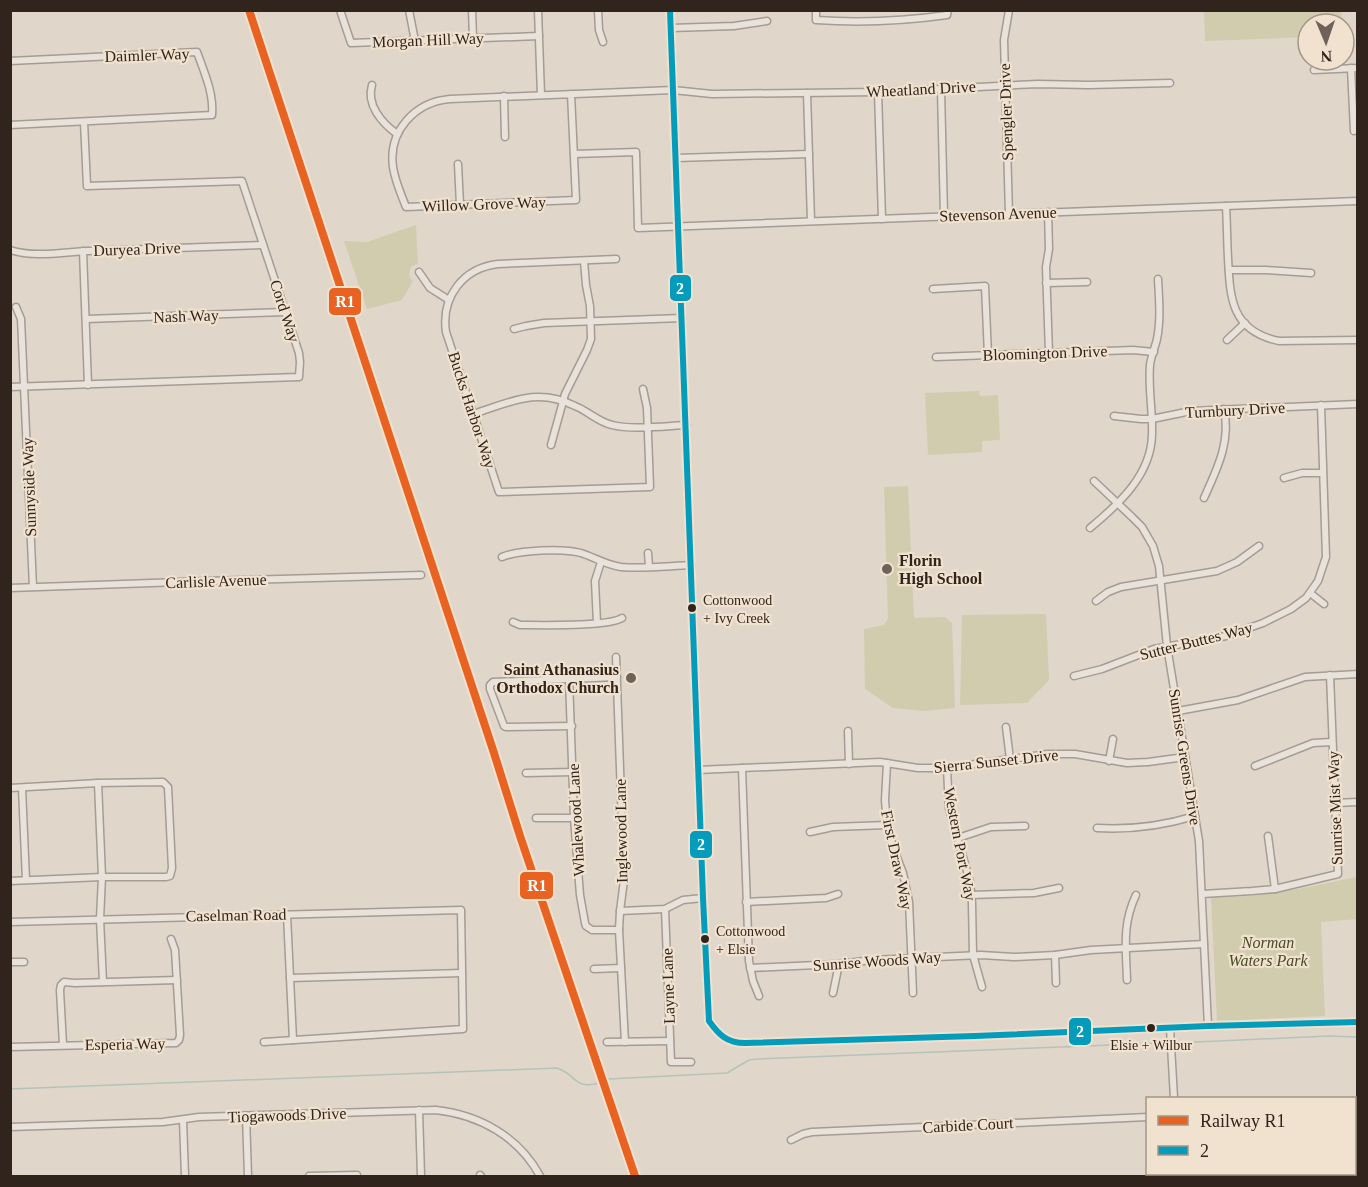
<svg xmlns="http://www.w3.org/2000/svg" width="1368" height="1187" font-family="'Times New Roman',serif">
<rect width="100%" height="100%" fill="#e0d6ca"/>
<g fill="#d1ccad">
<path d="M 1204,11 L 1204,10 L 1342,11 L 1341,24 L 1308,24 L 1308,37 L 1205,41 Z"/>
<path d="M 416,225 L 418,263 L 411,267 C 409,272 408,277 413,281 L 402,300 L 367,309 L 344,241 L 367,242 Z"/>
<path d="M 979,391 L 980,396 L 998,395 L 1000,440 L 982,441 L 982,452 L 928,455 L 925,393 Z"/>
<path d="M 908,486 L 914,618 L 945,617 L 952,623 L 955,708 L 924,711 L 893,708 L 865,689 L 864,629 L 884,625 L 888,619 L 884,487 Z"/>
<path d="M 1046,614 L 1049,680 L 1027,703 L 960,705 L 962,615 Z"/>
<path d="M 1357,877 L 1357,919 L 1321,922 L 1325,1016 L 1217,1021 L 1211,897 L 1252,896 L 1298,889 Z"/>
</g>
<g fill="none" stroke-linecap="round" stroke-linejoin="round">
<g stroke="#b5c3b8" stroke-width="1.5">
<path d="M 1176,1043 L 1328,1036 L 1358,1037"/>
<path d="M 608,1079 L 727,1073 L 749,1060 L 758,1059 L 1163,1043"/>
<path d="M 10,1089 L 557,1068 C 576,1074 574,1090 599,1083"/>
</g>
<defs>
<g id="minor">
<path d="M 340,10 L 351,43 L 539,36"/>
<path d="M 409,10 L 415,41"/>
<path d="M 472,10 L 473,38"/>
<path d="M 538,10 L 541,95"/>
<path d="M 598,10 L 599,30 L 603,42"/>
<path d="M 670,10 L 703,898 L 709,1021 C 719,1035 727,1043 745,1043 L 975,1036 L 1208,1026 L 1358,1022"/>
<path d="M 816,10 L 816,20 C 860,23 904,21 947,15 L 948,10"/>
<path d="M 1009,10 L 1004,40 L 1009,214"/>
<path d="M 671,28 L 734,26 L 767,21"/>
<path d="M 10,61 L 197,52 C 204,72 214,93 212,115 L 10,125"/>
<path d="M 1351,68 L 1354,131"/>
<path d="M 1314,70 L 1358,68"/>
<path d="M 372,85 C 366,105 382,123 397,134"/>
<path d="M 941,90 L 944,216"/>
<path d="M 878,92 L 882,219"/>
<path d="M 807,93 L 811,221"/>
<path d="M 571,94 L 576,200 L 406,207 C 401,194 395,181 393,167 C 388,131 415,102 450,99 L 673,90 L 712,94 L 878,92 L 1038,84 L 1089,85 L 1170,83"/>
<path d="M 504,96 L 505,137"/>
<path d="M 574,154 L 636,152 L 638,228 L 1358,201"/>
<path d="M 676,158 L 809,154"/>
<path d="M 458,164 L 460,205"/>
<path d="M 1226,206 C 1227,223 1227,240 1228,258 C 1230,298 1231,331 1279,341 L 1358,340"/>
<path d="M 1048,212 L 1049,249 L 1046,267 L 1049,353"/>
<path d="M 10,250 C 36,258 62,252 88,251 C 147,249 205,247 263,245"/>
<path d="M 83,251 L 88,385"/>
<path d="M 616,259 L 498,264 C 463,268 441,297 446,332 L 499,492 L 650,487 L 647,408 L 643,389"/>
<path d="M 1229,270 L 1266,270 L 1311,273"/>
<path d="M 419,272 L 430,288 L 449,300"/>
<path d="M 1046,283 L 1087,282"/>
<path d="M 933,289 L 985,286 L 988,355"/>
<path d="M 16,307 L 21,319 L 33,587"/>
<path d="M 86,319 L 286,312"/>
<path d="M 514,329 L 526,326 L 544,323 L 682,318"/>
<path d="M 1227,340 L 1245,323"/>
<path d="M 936,357 L 1133,350 L 1154,352"/>
<path d="M 10,387 L 299,377 L 300,362 L 299,353 L 242,181 L 87,186 L 84,122"/>
<path d="M 473,414 C 511,402 537,387 575,406 C 588,411 598,422 612,425 C 631,430 665,426 686,425"/>
<path d="M 1114,416 L 1141,419 L 1152,419 L 1191,411 L 1358,404"/>
<path d="M 551,445 L 565,394 L 587,350 L 591,339 L 590,306 L 586,285 L 584,261"/>
<path d="M 1284,478 L 1302,473 L 1323,473"/>
<path d="M 1094,481 L 1132,517 L 1142,527 L 1153,546 L 1159,566 L 1167,646 L 1199,841 L 1208,1026"/>
<path d="M 1204,498 C 1217,469 1231,442 1224,409"/>
<path d="M 1090,528 C 1119,504 1151,475 1152,435 C 1153,412 1148,388 1150,365 C 1151,356 1155,348 1157,339 C 1161,319 1159,299 1158,279"/>
<path d="M 648,553 L 649,567"/>
<path d="M 502,557 C 519,550 563,548 581,553 C 594,557 606,565 621,567 C 643,569 668,566 691,565"/>
<path d="M 10,588 L 208,581 L 421,575"/>
<path d="M 1310,593 L 1324,604"/>
<path d="M 1096,601 L 1108,592 L 1121,587 L 1217,571 L 1237,562 L 1259,546"/>
<path d="M 513,622 L 520,625 C 540,625 608,627 622,618"/>
<path d="M 597,623 L 595,581 L 601,562"/>
<path d="M 616,657 L 624,880 L 620,911 L 619,930 L 625,1042"/>
<path d="M 1074,676 L 1102,669 L 1154,649 L 1226,636 L 1263,623 L 1291,609 L 1306,598 L 1318,581 L 1326,557 L 1321,405"/>
<path d="M 569,679 L 574,818 L 580,895 L 585,923 L 586,926 L 592,930 L 619,930"/>
<path d="M 1178,711 L 1238,700 L 1305,677 L 1358,674"/>
<path d="M 572,726 L 506,727 L 504,726 L 490,689 L 490,685 L 493,682 L 617,677"/>
<path d="M 1006,727 L 1010,759"/>
<path d="M 848,731 L 849,764"/>
<path d="M 1109,761 L 1113,739"/>
<path d="M 887,763 L 885,800 L 887,825 L 893,847 L 903,873 L 909,902 L 913,993"/>
<path d="M 1255,766 L 1313,743 L 1332,742"/>
<path d="M 742,768 L 749,961 L 753,981 L 759,996"/>
<path d="M 947,768 L 949,808 L 970,882 L 972,903 L 973,955 L 982,987"/>
<path d="M 698,770 L 880,762 L 918,768 L 947,768 L 1048,754 L 1075,754 L 1127,763 L 1148,762 L 1185,757"/>
<path d="M 526,773 L 573,772"/>
<path d="M 98,783 L 102,877 L 100,919 L 103,982"/>
<path d="M 10,788 L 98,783 L 163,782 L 168,787 L 172,868 L 170,876 L 166,877 L 102,877 L 10,881"/>
<path d="M 22,788 L 26,880"/>
<path d="M 1335,803 L 1358,802"/>
<path d="M 536,818 L 574,818"/>
<path d="M 1097,828 C 1131,830 1162,826 1195,816"/>
<path d="M 810,832 L 833,827 L 887,825"/>
<path d="M 1268,836 L 1275,889"/>
<path d="M 958,838 L 991,827 L 1025,826"/>
<path d="M 1202,894 L 1252,891 L 1275,889 L 1338,874 L 1330,675"/>
<path d="M 971,895 L 1034,893 L 1059,888"/>
<path d="M 746,902 L 826,898 L 838,894"/>
<path d="M 665,909 L 671,1062 L 691,1062"/>
<path d="M 620,911 L 665,909 L 683,900 L 703,898"/>
<path d="M 287,915 L 293,1040"/>
<path d="M 10,922 L 461,910 L 463,1029 L 264,1042"/>
<path d="M 1055,955 L 1056,983"/>
<path d="M 10,962 L 24,962"/>
<path d="M 750,968 L 839,964 L 872,960 L 981,955 L 1014,957 L 1055,955 L 1091,950 L 1204,944"/>
<path d="M 594,969 L 621,968"/>
<path d="M 290,978 L 462,973"/>
<path d="M 1127,980 C 1126,949 1122,924 1136,895"/>
<path d="M 833,993 L 839,964"/>
<path d="M 1170,1028 L 1174,1098"/>
<path d="M 607,1042 L 670,1041"/>
<path d="M 63,1045 L 60,990 L 61,985 L 64,982 L 75,983 L 177,980"/>
<path d="M 10,1047 L 176,1043 L 179,1040 L 180,1035 L 175,950 L 171,939"/>
<path d="M 419,1110 L 421,1176"/>
<path d="M 246,1116 L 248,1176"/>
<path d="M 183,1120 L 185,1176"/>
<path d="M 10,1127 L 163,1122 L 199,1117 L 436,1110 C 480,1115 519,1137 540,1176"/>
<path d="M 791,1140 L 803,1134 L 812,1132 L 1148,1117"/>
<path d="M 1178,1174 L 1179,1176"/>
<path d="M 480,1175 L 481,1176"/>
<path d="M 309,1176 L 357,1175 L 357,1176"/>
</g>
</defs>
<use href="#minor" stroke="#a59c93" stroke-width="9"/>
<use href="#minor" stroke="#e8e2db" stroke-width="6"/>
<defs>
<path id="bus-1" d="M 670,10 L 703,898 L 709,1021 C 719,1035 727,1043 745,1043 L 975,1036 L 1208,1026 L 1358,1022"/>
</defs>
<use href="#bus-1" stroke="#f1e2cf" stroke-width="10"/>
<use href="#bus-1" stroke="#059cbc" stroke-width="6"/>
<defs>
<path id="rail-1" d="M 249,10 L 494,753 L 520,836 L 635,1176"/>
</defs>
<use href="#rail-1" stroke="#f1e2cf" stroke-width="12"/>
<use href="#rail-1" stroke="#e86222" stroke-width="8"/>
</g>
<g fill="#6e625a" stroke="#f1e2cf" stroke-width="2">
<circle cx="887" cy="569" r="6"/>
<circle cx="631" cy="678" r="6"/>
</g>
<g fill="#31241d" stroke="#f1e2cf" stroke-width="2">
<circle cx="692" cy="608" r="5"/>
<circle cx="705" cy="939" r="5"/>
<circle cx="1151" cy="1028" r="5"/>
</g>
<g text-anchor="middle" dominant-baseline="central" stroke-width="4.5" stroke-linejoin="round" paint-order="stroke">
<g font-size="14" fill="#31241d" stroke="#f1e2cf" text-anchor="start">
<text x="703" y="600">Cottonwood<tspan x="703" dy="18">+ Ivy Creek</tspan></text>
<text x="716" y="931">Cottonwood<tspan x="716" dy="18">+ Elsie</tspan></text>
<text x="1151" y="1045" text-anchor="middle">Elsie + Wilbur</text>
</g>
<g font-size="16" fill="#31241d" stroke="#f1e2cf">
<text transform="translate(428 40) rotate(-2)">Morgan Hill Way</text>
<text transform="translate(147 55) rotate(-2)">Daimler Way</text>
<text transform="translate(921 89) rotate(-3)">Wheatland Drive</text>
<text transform="translate(1006 112) rotate(-92)">Spengler Drive</text>
<text transform="translate(484 204) rotate(-2)">Willow Grove Way</text>
<text transform="translate(998 214) rotate(-2)">Stevenson Avenue</text>
<text transform="translate(137 249) rotate(-2)">Duryea Drive</text>
<text transform="translate(285 311) rotate(72)">Cord Way</text>
<text transform="translate(186 316) rotate(-2)">Nash Way</text>
<text transform="translate(1045 353) rotate(-2)">Bloomington Drive</text>
<text transform="translate(472 410) rotate(72)">Bucks Harbor Way</text>
<text transform="translate(1235 410) rotate(-3)">Turnbury Drive</text>
<text transform="translate(29 487) rotate(-92)">Sunnyside Way</text>
<text transform="translate(216 581) rotate(-2)">Carlisle Avenue</text>
<text transform="translate(1196 641) rotate(-14)">Sutter Buttes Way</text>
<text transform="translate(1185 757) rotate(81)">Sunrise Greens Drive</text>
<text transform="translate(996 761) rotate(-6)">Sierra Sunset Drive</text>
<text transform="translate(1335 808) rotate(-92)">Sunrise Mist Way</text>
<text transform="translate(576 820) rotate(-93)">Whalewood Lane</text>
<text transform="translate(621 831) rotate(-91)">Inglewood Lane</text>
<text transform="translate(960 844) rotate(79)">Western Port Way</text>
<text transform="translate(897 860) rotate(78)">First Draw Way</text>
<text transform="translate(236 915) rotate(-1)">Caselman Road</text>
<text transform="translate(877 961) rotate(-4)">Sunrise Woods Way</text>
<text transform="translate(668 986) rotate(-92)">Layne Lane</text>
<text transform="translate(125 1044) rotate(-1)">Esperia Way</text>
<text transform="translate(287 1115) rotate(-2)">Tiogawoods Drive</text>
<text transform="translate(968 1125) rotate(-3)">Carbide Court</text>
</g>
<g font-size="16" font-weight="bold" fill="#31241d" stroke="#f1e2cf" text-anchor="start">
<text x="899" y="560">Florin<tspan x="899" dy="18">High School</tspan></text>
<text x="619" y="669" text-anchor="end">Saint Athanasius<tspan x="619" dy="18">Orthodox Church</tspan></text>
</g>
<g font-size="16" font-style="italic" fill="#484c26" stroke="#f1e2cf">
<text x="1268" y="942">Norman<tspan x="1268" dy="18">Waters Park</tspan></text>
</g>
</g>
<g stroke="#f1e2cf" stroke-width="2">
<rect x="669" y="274" width="23" height="28" rx="6" fill="#059cbc"/>
<rect x="328" y="287" width="34" height="29" rx="6" fill="#e86222"/>
<rect x="689" y="830" width="24" height="29" rx="6" fill="#059cbc"/>
<rect x="519" y="871" width="35" height="29" rx="6" fill="#e86222"/>
<rect x="1068" y="1017" width="24" height="29" rx="6" fill="#059cbc"/>
</g>
<g font-size="16" text-anchor="middle" font-weight="bold" fill="#fff">
<text x="680" y="294">2</text>
<text x="345" y="307">R1</text>
<text x="701" y="850">2</text>
<text x="537" y="891">R1</text>
<text x="1080" y="1037">2</text>
</g>
<rect width="1368" height="1187" fill="none" stroke="#31241d" stroke-width="24"/>
<rect x="1146" y="1097" width="210" height="78" fill="#f1e2cf" stroke="#a49688" stroke-width="1.5"/>
<rect x="1158" y="1116" width="30" height="9" fill="#e86222" stroke="#a49688" stroke-width="1.5"/>
<text x="1200" y="1127" font-size="18" fill="#31241d">Railway R1</text>
<rect x="1158" y="1146" width="30" height="9" fill="#059cbc" stroke="#a49688" stroke-width="1.5"/>
<text x="1200" y="1157" font-size="18" fill="#31241d">2</text>
<g transform="translate(1326 42) rotate(178)"><circle r="28" fill="#f1e2cf" stroke="#a49688" stroke-width="1.5"/>
<path d="M0-4.5L10 22L0 15L-10 22Z" fill="#6e625a"/>
<text y="-9" font-size="16" font-weight="bold" text-anchor="middle" fill="#31241d">N</text>
</g>
</svg>
